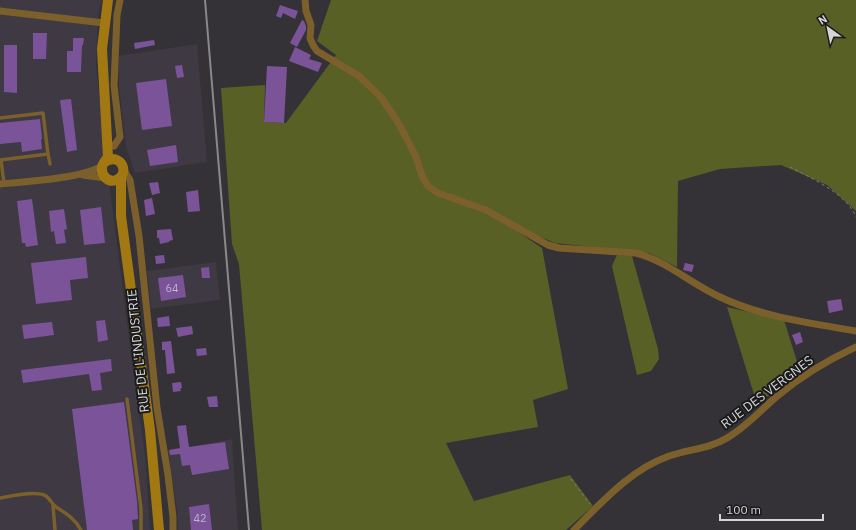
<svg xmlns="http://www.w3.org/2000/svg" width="856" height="530" font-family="'IBM Plex Sans',sans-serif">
<rect width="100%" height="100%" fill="#343236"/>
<g fill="#3e3942">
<path d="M 0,0 L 102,0 L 98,15 L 96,65 L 105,151 L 135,385 L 145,454 L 150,530 L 0,530 Z"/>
<path d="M 197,44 L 207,162 L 135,173 L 126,147 L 119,87 L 118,56 Z"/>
<path d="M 216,262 L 220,300 L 151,309 L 147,271 Z"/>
<path d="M 232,439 L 238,530 L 178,530 L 178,517 L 168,451 Z"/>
</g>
<g fill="#596026">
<path d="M 331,0 L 856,0 L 856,211 L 827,185 L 781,165 L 720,169 L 678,181 L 677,267 L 649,253 L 555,243 L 502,221 L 542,248 L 568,389 L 533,400 L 538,427 L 446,443 L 474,501 L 570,475 L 593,506 L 566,530 L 262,530 L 239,264 L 232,244 L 221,88 L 265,85 L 264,122 L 286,123 L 336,55 L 317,41 Z"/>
<path d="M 617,255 L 632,256 L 658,349 L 659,359 L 651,371 L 637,375 L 612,266 Z"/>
<path d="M 727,307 L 784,320 L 800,371 L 757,404 Z"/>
</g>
<g fill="#7b5399">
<path d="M 280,5 L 298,11 L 295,19 L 283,13 L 281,18 L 276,16 Z"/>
<path d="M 302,20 L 304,21 L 306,26 L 306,30 L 297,47 L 290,43 Z"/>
<path d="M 33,33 L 47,33 L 46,59 L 33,59 Z"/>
<path d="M 73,38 L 84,38 L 83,45 L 82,45 L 81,72 L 67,72 L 67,51 L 73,51 Z"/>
<path d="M 154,40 L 155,45 L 135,49 L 134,43 Z"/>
<path d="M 4,45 L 17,45 L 17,93 L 4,92 Z"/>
<path d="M 295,47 L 311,55 L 309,59 L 322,63 L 318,72 L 289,61 Z"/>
<path d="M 182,65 L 184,77 L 177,78 L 175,66 Z"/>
<path d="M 267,66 L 287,67 L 284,123 L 264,122 Z"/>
<path d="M 166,79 L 172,126 L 142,130 L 136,83 Z"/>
<path d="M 71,99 L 77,150 L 67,152 L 60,100 Z"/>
<path d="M 40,119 L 42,139 L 41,139 L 42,149 L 22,152 L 21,142 L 0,144 L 0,123 Z"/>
<path d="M 176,145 L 178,162 L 150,166 L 147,150 Z"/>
<path d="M 158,182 L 160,193 L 152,195 L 149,183 Z"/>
<path d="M 198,190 L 200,211 L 188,212 L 186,192 Z"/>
<path d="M 152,198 L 155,214 L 146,216 L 144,200 Z"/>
<path d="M 32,199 L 38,245 L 26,247 L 25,243 L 22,243 L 17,201 Z"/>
<path d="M 101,207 L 105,243 L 84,245 L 80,210 Z"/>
<path d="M 64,209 L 67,229 L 64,230 L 66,243 L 56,244 L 54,231 L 51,232 L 49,211 Z"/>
<path d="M 171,229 L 173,240 L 169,241 L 169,242 L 160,244 L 159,238 L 157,238 L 157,230 Z"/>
<path d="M 164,255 L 165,263 L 156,264 L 155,256 Z"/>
<path d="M 86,257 L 88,278 L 70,280 L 72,300 L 36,304 L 31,263 Z"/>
<path d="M 685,263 L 694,265 L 692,272 L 683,270 Z"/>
<path d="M 209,267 L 210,278 L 202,278 L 201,268 Z"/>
<path d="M 183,275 L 186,297 L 161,301 L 158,278 Z"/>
<path d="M 841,299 L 843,310 L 829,313 L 827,301 Z"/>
<path d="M 169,316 L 170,326 L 158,327 L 157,318 Z"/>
<path d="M 105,320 L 108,340 L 98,342 L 96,321 Z"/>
<path d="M 52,322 L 54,335 L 24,339 L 22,325 Z"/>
<path d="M 192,326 L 193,334 L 178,337 L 176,328 Z"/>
<path d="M 800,332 L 803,342 L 796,345 L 792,335 Z"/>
<path d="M 171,341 L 175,373 L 167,374 L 165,350 L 162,350 L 162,342 Z"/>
<path d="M 206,348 L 207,355 L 197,356 L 196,349 Z"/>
<path d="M 111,359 L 112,371 L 100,373 L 102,390 L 92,391 L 89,374 L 23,383 L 21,370 Z"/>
<path d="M 181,382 L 182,388 L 180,389 L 181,391 L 173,392 L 172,383 Z"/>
<path d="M 217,396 L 218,407 L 209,407 L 207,397 Z"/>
<path d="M 124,402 L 137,501 L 138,519 L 132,520 L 133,530 L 87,530 L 72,409 Z"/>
<path d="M 186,425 L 189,447 L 225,442 L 229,469 L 192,475 L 190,465 L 182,466 L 180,454 L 170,455 L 169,450 L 180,448 L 177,426 Z"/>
<path d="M 209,504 L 212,530 L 191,530 L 189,507 Z"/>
</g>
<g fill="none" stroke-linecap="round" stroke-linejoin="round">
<g stroke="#7d7c7f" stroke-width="1" stroke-dasharray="3 3" stroke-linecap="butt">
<path d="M 790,167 C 811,178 847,194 856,217"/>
<path d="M 571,479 L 590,504"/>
</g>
<g stroke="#7b602b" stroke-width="3.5">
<path d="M 0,118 L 43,113 L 48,154 L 0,160"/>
<path d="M 48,154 L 50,164"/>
<path d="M 1,160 L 4,184"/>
<path d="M 127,399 L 141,509 L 141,530"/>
<path d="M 0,498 C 11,496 37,490 46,496 C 50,499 52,504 56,507 C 67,514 75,519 81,530"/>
<path d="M 53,505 L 55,530"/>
</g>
<g stroke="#7b602b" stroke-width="7">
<path d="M 305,0 L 306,11 L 311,25 L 310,38 L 313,45 L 317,51 L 359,76 L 381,97 L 399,124 L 416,157 L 422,176 L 428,186 L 438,193 L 486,210 L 548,245 L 559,248 L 636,253 C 667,261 691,284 720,297 C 762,317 810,323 856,331"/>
<path d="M 0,11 L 104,23"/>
<path d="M 114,146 L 120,137 L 114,85 L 117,15 L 120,0"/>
<path d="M 124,171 L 130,180 L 139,236 L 157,408 L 168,475 L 173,517 L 173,530"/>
<path d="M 83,175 L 105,178"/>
<path d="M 0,184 C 23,182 87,178 103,165"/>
<path d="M 574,530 C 603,501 630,470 669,456 C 689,449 709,449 727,438 C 746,427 760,411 776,397 C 800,377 828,360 856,347"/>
</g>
<g stroke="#a27812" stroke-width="10">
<path d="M 105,162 C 121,151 131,175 116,180 C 109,183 101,176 102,168 C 102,164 106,160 108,157 L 102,49 L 108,0"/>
<path d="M 121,177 L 121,216 L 150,430 L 159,530"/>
</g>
<path stroke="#89888b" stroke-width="2" d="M 205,0 L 249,530"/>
</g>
<g text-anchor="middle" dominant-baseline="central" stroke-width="4" stroke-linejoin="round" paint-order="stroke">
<g font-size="11" fill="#beb4c8">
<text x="172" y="288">64</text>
<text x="200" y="518">42</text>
</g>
<g font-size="13" fill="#d5d4d7" stroke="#1b1b1c">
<text transform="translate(138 351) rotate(-96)">RUE DE L'INDUSTRIE</text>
<text transform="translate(767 392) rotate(-37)">RUE DES VERGNES</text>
</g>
</g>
<g transform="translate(828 28) rotate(327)" stroke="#1b1b1c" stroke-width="3" paint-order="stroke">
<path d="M0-3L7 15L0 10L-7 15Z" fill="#d5d4d7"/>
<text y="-6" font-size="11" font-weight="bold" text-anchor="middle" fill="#d5d4d7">N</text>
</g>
<path d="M720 514v6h103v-6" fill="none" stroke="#d5d4d7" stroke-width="2"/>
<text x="726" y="514" font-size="12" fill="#d5d4d7" stroke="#1b1b1c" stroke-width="3" paint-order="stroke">100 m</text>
</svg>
